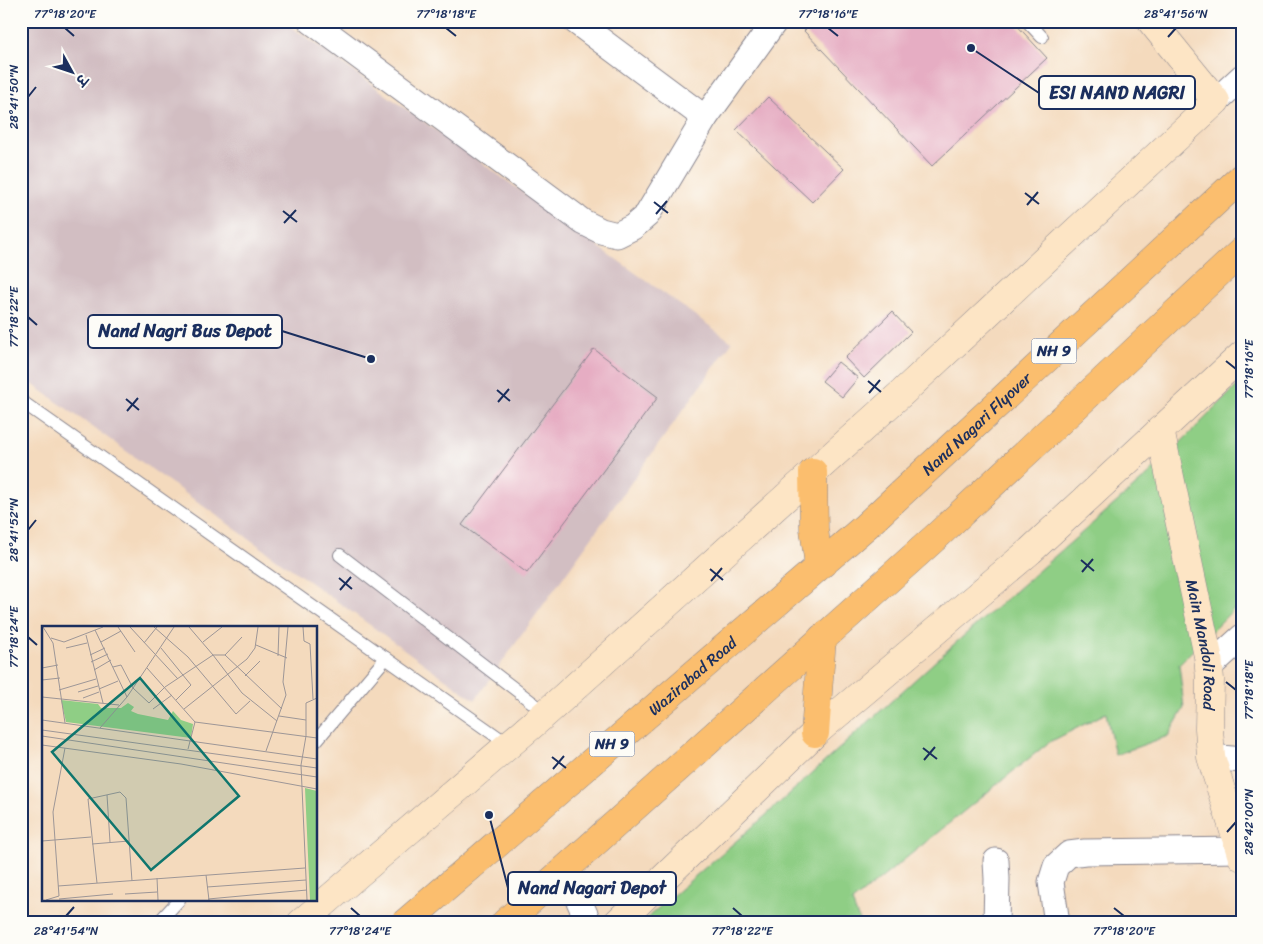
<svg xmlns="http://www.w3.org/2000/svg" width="1263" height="944" font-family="Sriracha,'Playpen Sans Deva',sans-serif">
<rect width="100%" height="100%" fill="#fdfcf7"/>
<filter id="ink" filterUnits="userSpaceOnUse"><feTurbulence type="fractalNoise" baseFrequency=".02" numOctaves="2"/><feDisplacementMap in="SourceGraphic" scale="10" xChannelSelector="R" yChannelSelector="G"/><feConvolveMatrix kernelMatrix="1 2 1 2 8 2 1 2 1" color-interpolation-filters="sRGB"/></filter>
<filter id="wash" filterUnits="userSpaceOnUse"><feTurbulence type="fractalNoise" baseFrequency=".0096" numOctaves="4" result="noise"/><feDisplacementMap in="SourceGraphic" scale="20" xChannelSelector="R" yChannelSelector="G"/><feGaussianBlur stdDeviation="1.12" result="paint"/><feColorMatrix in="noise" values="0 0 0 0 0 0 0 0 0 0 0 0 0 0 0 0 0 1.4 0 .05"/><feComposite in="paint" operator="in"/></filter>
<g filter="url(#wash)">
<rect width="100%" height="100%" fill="#f4dabd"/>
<path fill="#d2bec2" d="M 21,21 L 283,21 L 732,342 L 475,700 L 21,376 Z"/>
<path fill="#8fce85" stroke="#557e72" d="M 1242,381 L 1242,601 L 1179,664 L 1184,708 L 1168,736 L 1115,755 L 1106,713 L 1048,743 L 852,902 L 860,923 L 641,923 L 765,816 L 952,646 L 1148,475 Z"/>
<g id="blocks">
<g fill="#e6adc3">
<path d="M 814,21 L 1013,21 L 1047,58 L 932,166 L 804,31 Z"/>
<path d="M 768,97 L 844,169 L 812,202 L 736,130 Z"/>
<path d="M 892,312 L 911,332 L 864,378 L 845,358 Z"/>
<path d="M 594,349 L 658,397 L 527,573 L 462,525 Z"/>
<path d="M 838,362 L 858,378 L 842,397 L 822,381 Z"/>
</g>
</g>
</g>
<g filter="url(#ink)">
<use href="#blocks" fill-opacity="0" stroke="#88848e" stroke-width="1"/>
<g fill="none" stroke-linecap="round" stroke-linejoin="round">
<defs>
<g id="lane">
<path d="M 1027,21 L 1042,37"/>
<path d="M 21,401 L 509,745"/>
<path d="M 340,555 L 546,713"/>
<path d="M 316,741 L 386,658"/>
<path d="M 158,923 L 179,900"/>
</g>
<g id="street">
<path d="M 311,21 L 583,222 L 601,231 L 617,235 L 633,227 L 647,215 L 705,118 L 775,21"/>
<path d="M 575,21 L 705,118"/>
<path d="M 1216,101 L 1242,77"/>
<path d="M 1209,667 L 1242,637"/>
<path d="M 1211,757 L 1242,760"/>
<path d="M 996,861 L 997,879 L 996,923"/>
<path d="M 565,870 L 589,923"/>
<path d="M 1057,923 L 1051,882 L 1056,866 L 1069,854 L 1085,852 L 1242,850"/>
</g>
<g id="secondary">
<path id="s1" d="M 1160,430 L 1208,656 L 1210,680 L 1209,728 L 1211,757 L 1242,857"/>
<path d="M 301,923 L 546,713 L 903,392 L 1216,101 L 1151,21"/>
<path d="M 617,923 L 815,733 L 1030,551 L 1242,355"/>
</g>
<g id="highway">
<path d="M 813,472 L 814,529 L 819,566"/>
<path d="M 815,733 L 822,638"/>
<path id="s2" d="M 405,923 L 866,526 L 1242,177"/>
<path d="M 505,923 L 938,535 L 1242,251"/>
</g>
</defs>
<use href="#lane" stroke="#88848e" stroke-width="14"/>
<use href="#street" stroke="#88848e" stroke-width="27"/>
<use href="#secondary" stroke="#88848e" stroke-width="29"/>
<use href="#highway" stroke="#88848e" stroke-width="29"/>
<use href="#lane" stroke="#fff" stroke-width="12"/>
<use href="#street" stroke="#fff" stroke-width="25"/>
<use href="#secondary" stroke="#fde5c5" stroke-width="28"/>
<use href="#highway" stroke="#fbbe6e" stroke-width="28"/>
</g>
</g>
<path fill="none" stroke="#1b2f5e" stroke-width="2" d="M 65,28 L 74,36M 446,28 L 456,36M 828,28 L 838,36M 1168,37 L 1176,28M 28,97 L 36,87M 1025,193 L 1039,204M 654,202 L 668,213M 1027,205 L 1038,192M 283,211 L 297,222M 656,214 L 667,201M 284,223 L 296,210M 28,317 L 37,325M 1226,361 L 1236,369M 868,381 L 881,392M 497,390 L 510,401M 869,393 L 880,380M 126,399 L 139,410M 498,402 L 509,389M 127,411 L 138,398M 28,530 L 36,520M 1081,560 L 1094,571M 710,569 L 723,580M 1082,572 L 1093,559M 339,578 L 352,589M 711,581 L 722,568M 340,590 L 351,577M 28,637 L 37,645M 1226,682 L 1236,690M 923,748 L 937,759M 552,757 L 566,768M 924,760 L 935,747M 553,769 L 564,756M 1227,832 L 1236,822M 351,908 L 360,916M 733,908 L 742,916M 1114,908 L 1124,916M 66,916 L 74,907"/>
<g text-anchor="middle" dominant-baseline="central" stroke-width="4.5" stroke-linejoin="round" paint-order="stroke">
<g fill="#fdfcf7" stroke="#5f6c8c" stroke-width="1">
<rect x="1031.5" y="338.5" width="45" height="25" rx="4"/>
<rect x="589.5" y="731.5" width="45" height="25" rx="4"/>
</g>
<g font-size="15" font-weight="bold" fill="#1b2f5e">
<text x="1054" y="351">NH 9</text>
<text x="612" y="744">NH 9</text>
</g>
<g font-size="16" fill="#1b2f5e" stroke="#fdfcf7">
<text stroke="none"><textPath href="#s2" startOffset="759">Nand Nagari Flyover</textPath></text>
<text stroke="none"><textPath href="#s1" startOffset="219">Main Mandoli Road</textPath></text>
<text stroke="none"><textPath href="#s2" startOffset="379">Wazirabad Road</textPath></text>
</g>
</g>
<g transform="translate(42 626)">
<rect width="275" height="275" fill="#f4dabd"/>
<path d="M 19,74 L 56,78 L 59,82 L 79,82 L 86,77 L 92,81 L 89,85 L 96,88 L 126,94 L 131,85 L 139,94 L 151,98 L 149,112 L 24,96 ZM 263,162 L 275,165 L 275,274 L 268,274 Z" fill="#8fce85"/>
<path fill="none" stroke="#9d9697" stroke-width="1" d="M 1,1 L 11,17 L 23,97M 76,1 L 93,26M 88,1 L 136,53M 112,1 L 146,31 L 194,88 L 208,75M 147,1 L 171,29 L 183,29 L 240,83M 261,1 L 262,15 L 268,18 L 271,73M 53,4 L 85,71M 44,9 L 61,77M 9,12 L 22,16 L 61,1M 59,16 L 79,5M 161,16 L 180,1M 102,17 L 115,1M 214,19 L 245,32M 24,22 L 45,17M 119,22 L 149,59 L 134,74M 48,29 L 63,22M 183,29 L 200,11M 236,30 L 237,1M 49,36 L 66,28M 71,41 L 79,39 L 91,62 L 107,77 L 123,61 L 171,29 L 200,67 L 235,95M 0,42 L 16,39M 105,42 L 153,96 L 275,112M 52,44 L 69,34M 203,50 L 218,35M 0,54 L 18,52M 57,63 L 76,55M 17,64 L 54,53M 36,66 L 56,60M 0,71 L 77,79M 41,72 L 57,66M 111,83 L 130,69M 142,83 L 205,33 L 213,22 L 216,1M 237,90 L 264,94M 0,94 L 275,133M 58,102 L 85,71 L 132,1M 0,104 L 275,142M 0,110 L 275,151M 0,119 L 139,138 L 275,163M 146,123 L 153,96M 224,125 L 244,69 L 241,56 L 246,1M 65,169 L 68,216M 0,215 L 49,211M 50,218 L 87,215M 164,249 L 167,274M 115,252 L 116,274M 55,257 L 46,173 L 78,166 L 84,172 L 90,255M 16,260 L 263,242M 165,261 L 264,254M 83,268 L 115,266M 17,273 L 71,268M 166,273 L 265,264M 4,274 L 17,270 L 11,186 L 23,122M 265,274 L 259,139 L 264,110 L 264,77 L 275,72"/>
<path fill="#0f766e" fill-opacity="0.15" stroke="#0f766e" stroke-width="2.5" d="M 98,52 L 197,170 L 109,244 L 10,126 Z"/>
<rect width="275" height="275" fill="none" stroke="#1b2f5e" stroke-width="2.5"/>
</g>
<path fill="none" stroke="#1b2f5e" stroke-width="2" d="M971 48L1039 93M371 359L282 331M489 815L508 888"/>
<g fill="#1b2f5e" stroke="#fdfcf7" stroke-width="2">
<circle cx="971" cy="48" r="5"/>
<circle cx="371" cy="359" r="5"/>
<circle cx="489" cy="815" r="5"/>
</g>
<g fill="#fdfcf7" stroke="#1b2f5e" stroke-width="2">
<rect x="1039" y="76" width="156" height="33" rx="5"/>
<rect x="88" y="315" width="194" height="33" rx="5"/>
<rect x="508" y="872" width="168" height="33" rx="5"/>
</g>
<g font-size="18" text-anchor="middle" font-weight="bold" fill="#1b2f5e">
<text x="1117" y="99">ESI NAND NAGRI</text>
<text x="185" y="337">Nand Nagri Bus Depot</text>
<text x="592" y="894">Nand Nagari Depot</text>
</g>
<rect width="1263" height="944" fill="none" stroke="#fdfcf7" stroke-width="55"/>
<g transform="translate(72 72) rotate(130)" stroke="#fdfcf7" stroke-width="4" paint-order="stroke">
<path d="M0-4L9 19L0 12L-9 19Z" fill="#1b2f5e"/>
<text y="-8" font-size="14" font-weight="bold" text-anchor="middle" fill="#1b2f5e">उ</text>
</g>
<rect x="28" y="28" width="1208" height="888" fill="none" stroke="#1b2f5e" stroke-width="2"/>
<g font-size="12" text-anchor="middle" fill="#1b2f5e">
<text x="65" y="18">77°18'20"E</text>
<text x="446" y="18">77°18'18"E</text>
<text x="828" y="18">77°18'16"E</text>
<text x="1176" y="18">28°41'56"N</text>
<text transform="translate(14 97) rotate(-90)" y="4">28°41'50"N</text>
<text transform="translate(14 317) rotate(-90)" y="4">77°18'22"E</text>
<text transform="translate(1249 369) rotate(-90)" y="4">77°18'16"E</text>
<text transform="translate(14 530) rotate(-90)" y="4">28°41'52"N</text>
<text transform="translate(14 637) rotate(-90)" y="4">77°18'24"E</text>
<text transform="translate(1249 690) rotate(-90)" y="4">77°18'18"E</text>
<text transform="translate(1249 822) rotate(-90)" y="4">28°42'00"N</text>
<text x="66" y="935">28°41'54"N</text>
<text x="360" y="935">77°18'24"E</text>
<text x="742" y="935">77°18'22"E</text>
<text x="1124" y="935">77°18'20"E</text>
</g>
</svg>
